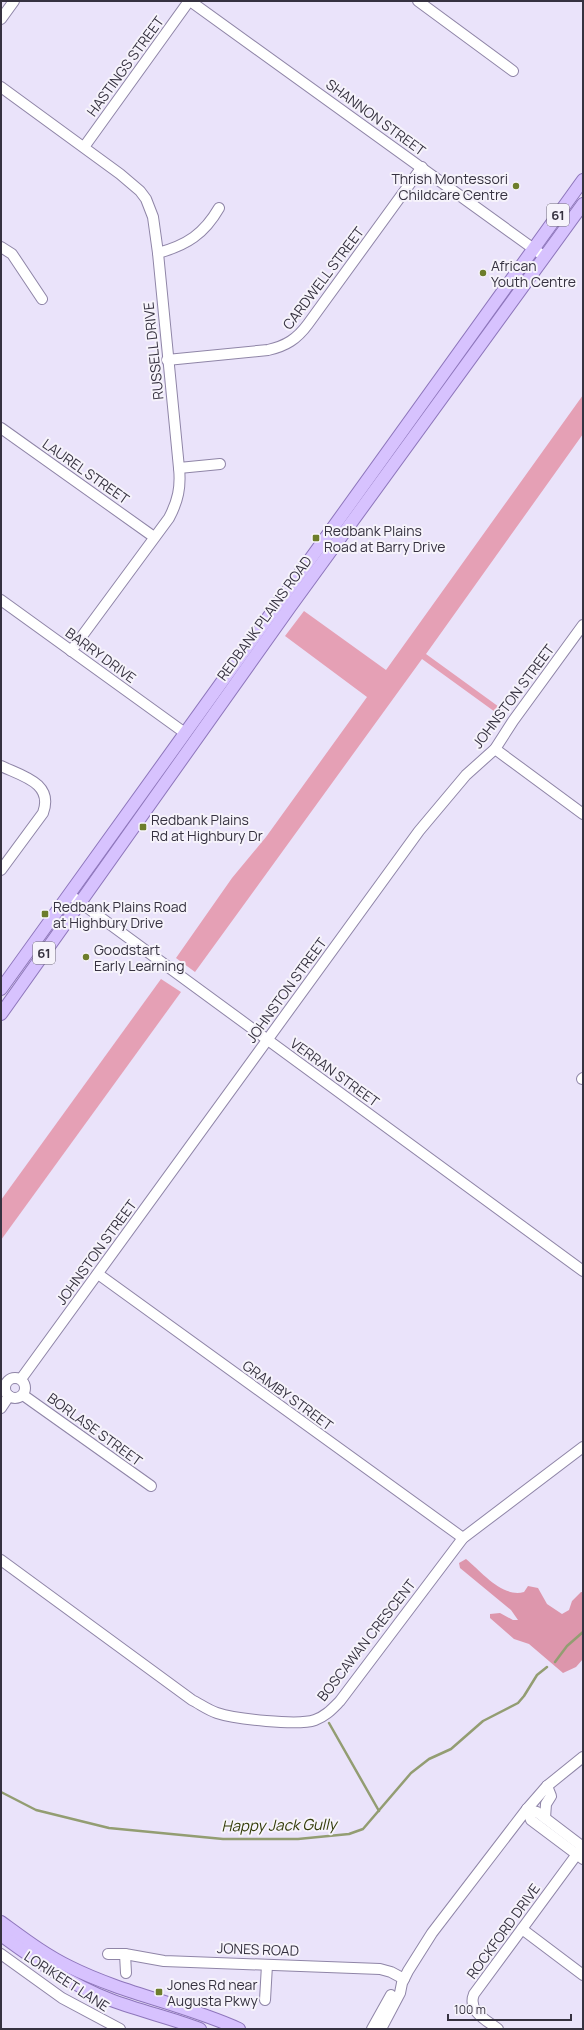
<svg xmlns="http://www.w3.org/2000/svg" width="584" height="2030" font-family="Manrope,sans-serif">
<rect width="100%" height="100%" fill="#eae3fa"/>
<g fill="#e5a0b5">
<path d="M 583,395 L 583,434 L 426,654 L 506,712 L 502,717 L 422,659 L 195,972 L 176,958 L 232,878 L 266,837 L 367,697 L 285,636 L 304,611 L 386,670 Z"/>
<path d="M 161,979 L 181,992 L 1,1240 L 1,1200 Z"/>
</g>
<path fill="#dd96ac" d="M 466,1559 C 482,1572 502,1598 524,1592 L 528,1586 L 538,1588 L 547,1604 L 562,1614 L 569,1610 L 572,1601 L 581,1592 L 583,1592 L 583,1659 L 576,1667 L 563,1673 L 529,1644 L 514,1639 L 490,1618 L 490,1614 L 500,1613 L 513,1620 L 518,1620 L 511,1610 L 460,1568 L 459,1563 Z"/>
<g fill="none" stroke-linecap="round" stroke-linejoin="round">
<g stroke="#939d72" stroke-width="2.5">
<path d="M 555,1662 L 567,1646 L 583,1632"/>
<path d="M 329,1723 L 379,1811"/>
<path d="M 1,1792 L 36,1810 L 109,1828 L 223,1839 L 298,1839 L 349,1834 L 363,1829 L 411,1773 L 429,1759 L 451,1749 L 483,1721 L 518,1703 L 524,1696 L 537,1675 L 547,1667"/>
</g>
<defs>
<g id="minor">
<path d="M 190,1 L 545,257"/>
<path d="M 418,1 L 513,71"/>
<path d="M 1,19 L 14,1"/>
<path d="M 1,87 L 120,174 L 140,191 L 146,199 L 153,217 L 158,253 L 179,468 C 181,487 178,501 169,518 L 71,651"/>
<path d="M 84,147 L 189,1"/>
<path d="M 1,247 L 12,254 L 42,299"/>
<path d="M 158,253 C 187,245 204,234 219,208"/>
<path d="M 167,360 L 268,350 C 286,346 297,339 308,324 L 422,167"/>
<path d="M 1,428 L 154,537"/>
<path d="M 179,468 L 220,464"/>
<path d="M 1,600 L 185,733"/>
<path d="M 495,749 L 583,814"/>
<path d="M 1,766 C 22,776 54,783 43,813 L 1,870"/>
<path d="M 70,895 L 583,1271"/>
<path d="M 582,1079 L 583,1078"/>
<path d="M 98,1274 L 463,1538"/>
<circle cx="15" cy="1388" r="10"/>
<path d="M 21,1379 L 419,831 L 466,775 L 495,749 L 513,721 L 583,625"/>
<path d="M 23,1395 L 151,1486"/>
<path d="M 1,1408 L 9,1396"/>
<path d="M 1,1560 L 192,1700 C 200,1704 208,1710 217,1713 C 235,1719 298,1726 315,1720 C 326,1716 332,1709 340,1701 L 463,1538 L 583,1447"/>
<path d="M 527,1809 L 531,1820 L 583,1859"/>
<path d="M 527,1809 L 537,1812 L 583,1847"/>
<path d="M 545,1818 L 546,1804 L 551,1796 L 547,1786"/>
<path d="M 522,1929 L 583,1975"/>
<path d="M 1,1954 L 62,1998 L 120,2029"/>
<path d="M 108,1954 L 125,1954 L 164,1961 L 380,1969 L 391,1972 L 404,1979"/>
<path d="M 125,1954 L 126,1973"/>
<path d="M 265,2000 L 267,1965"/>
<path d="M 372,2029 L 391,1995"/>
<path d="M 381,2029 L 400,1993 L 402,1983 L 408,1971 L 432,1933 L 527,1809 L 547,1786 L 583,1757"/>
<path d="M 498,2029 C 486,2020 467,2011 474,1994 L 583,1846"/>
</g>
<g id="major">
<path d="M 1,989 L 583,180"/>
<path d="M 1,1014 L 290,607 L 583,204"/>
<path d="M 1,1922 C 23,1938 45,1955 70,1967 C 124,1994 184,2004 239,2029"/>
<path d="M 1,1935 C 35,1960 71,1985 111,2000 C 140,2011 171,2018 200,2029"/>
</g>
</defs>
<use href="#minor" stroke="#8f85a7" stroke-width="12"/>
<use href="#major" stroke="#8e76bb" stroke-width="14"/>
<use href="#minor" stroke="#fff" stroke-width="10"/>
<use href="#major" stroke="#d7c2fe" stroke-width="12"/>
</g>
<g fill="#6d7d2b" stroke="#f6f3fb" stroke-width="1.5">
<circle cx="516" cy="186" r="4"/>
<circle cx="483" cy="273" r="4"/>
<rect x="312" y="534" width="8" height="8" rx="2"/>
<rect x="139" y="823" width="8" height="8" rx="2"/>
<rect x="41" y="910" width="8" height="8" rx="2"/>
<circle cx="86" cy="957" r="4"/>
<rect x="155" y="1988" width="8" height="8" rx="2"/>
</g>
<g text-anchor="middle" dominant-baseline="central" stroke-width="4" stroke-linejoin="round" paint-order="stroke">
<g fill="#f6f3fb" stroke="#706c78" stroke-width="1">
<rect x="547" y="204" width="22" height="22" rx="3"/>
<rect x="33" y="942" width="22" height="22" rx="3"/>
</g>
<g font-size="13" font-weight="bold" fill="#363240">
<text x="558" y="215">61</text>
<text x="44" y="953">61</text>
</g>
<g font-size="14" fill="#363240" stroke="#f6f3fb">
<text transform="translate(125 66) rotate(-54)">HASTINGS STREET</text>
<text transform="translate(376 117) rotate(36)">SHANNON STREET</text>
<text transform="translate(323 278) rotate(-53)">CARDWELL STREET</text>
<text transform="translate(153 351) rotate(-96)">RUSSELL DRIVE</text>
<text transform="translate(86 471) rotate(35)">LAUREL STREET</text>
<text transform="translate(264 618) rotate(-54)">REDBANK PLAINS ROAD</text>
<text transform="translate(101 655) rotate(36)">BARRY DRIVE</text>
<text transform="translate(513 696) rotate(-53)">JOHNSTON STREET</text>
<text transform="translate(286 990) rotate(-54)">JOHNSTON STREET</text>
<text transform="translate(335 1072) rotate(36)">VERRAN STREET</text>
<text transform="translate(96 1252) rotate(-54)">JOHNSTON STREET</text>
<text transform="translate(288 1395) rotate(36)">GRAMBY STREET</text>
<text transform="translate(95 1429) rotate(36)">BORLASE STREET</text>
<text transform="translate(366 1640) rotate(-52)">BOSCAWAN CRESCENT</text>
<text transform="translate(503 1931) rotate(-54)">ROCKFORD DRIVE</text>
<text transform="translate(258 1949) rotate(2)">JONES ROAD</text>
<text transform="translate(67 1981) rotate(33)">LORIKEET LANE</text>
</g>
<g font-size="14" fill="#363240" stroke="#f6f3fb" text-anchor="start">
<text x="508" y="178" text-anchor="end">Thrish Montessori<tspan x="508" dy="16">Childcare Centre</tspan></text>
<text x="491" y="265">African<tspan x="491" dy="16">Youth Centre</tspan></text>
<text x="324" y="530">Redbank Plains<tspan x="324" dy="16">Road at Barry Drive</tspan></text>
<text x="151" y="819">Redbank Plains<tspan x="151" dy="16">Rd at Highbury Dr</tspan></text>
<text x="53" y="906">Redbank Plains Road<tspan x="53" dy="16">at Highbury Drive</tspan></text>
<text x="94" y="949">Goodstart<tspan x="94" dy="16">Early Learning</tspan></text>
<text x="167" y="1984">Jones Rd near<tspan x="167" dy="16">Augusta Pkwy</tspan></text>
</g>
<g font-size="15" font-style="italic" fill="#323b07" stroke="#f6f3fb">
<text transform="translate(279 1825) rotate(-1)">Happy Jack Gully</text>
</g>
</g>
<rect width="584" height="2030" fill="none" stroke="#363240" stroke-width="4"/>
<path d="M448 2014v6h123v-6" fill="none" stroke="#363240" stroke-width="2"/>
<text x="454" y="2014" font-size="12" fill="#363240" stroke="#f6f3fb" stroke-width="3" paint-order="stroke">100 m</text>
</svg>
